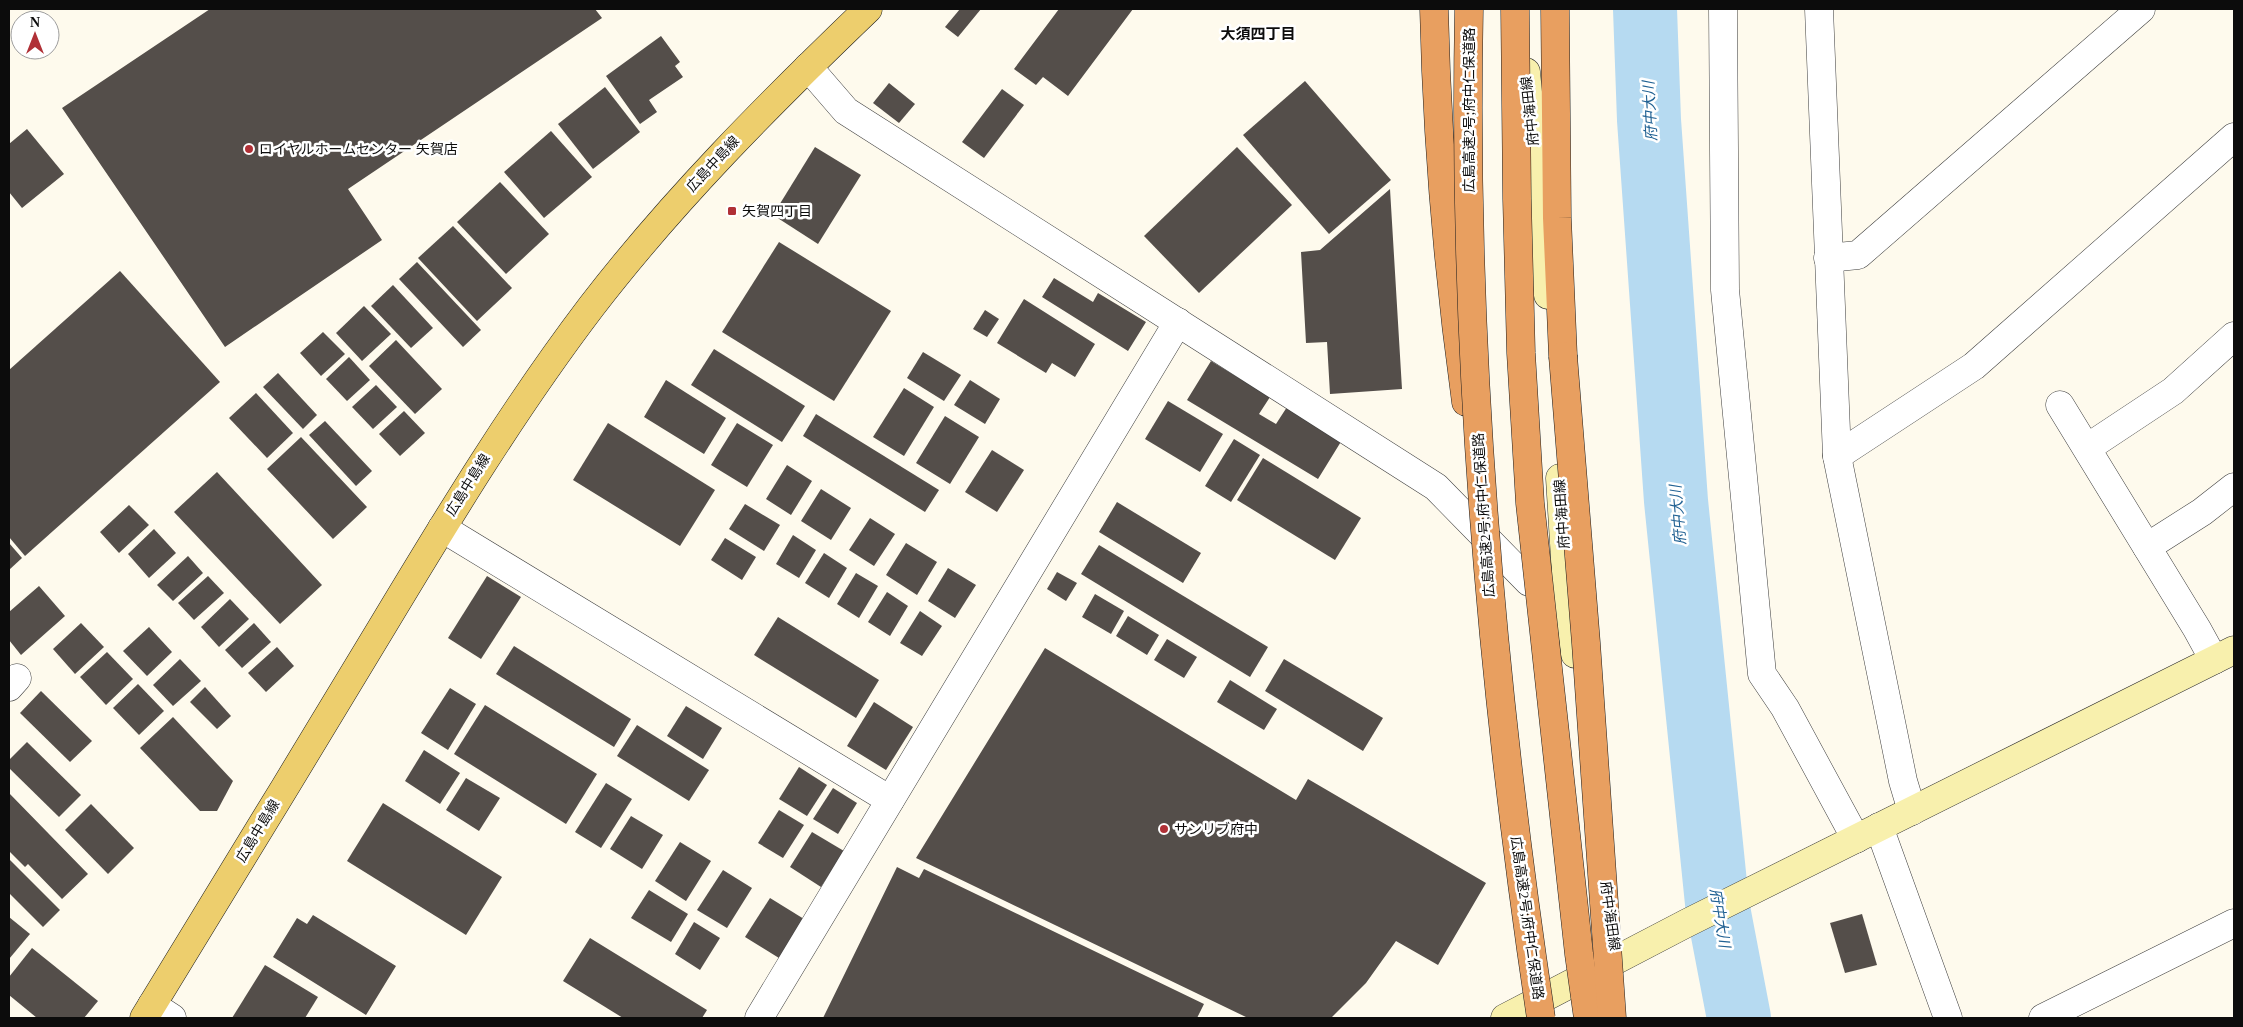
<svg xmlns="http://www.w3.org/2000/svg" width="2243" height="1027" font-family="'Times New Roman','Noto Sans JP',serif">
<rect width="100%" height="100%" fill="#fefaed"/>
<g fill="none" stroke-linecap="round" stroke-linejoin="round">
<path stroke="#b6daf1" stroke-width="64" d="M 1645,9 L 1649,120 L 1676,501 L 1717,903 L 1739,1018"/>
</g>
<g fill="#544e4a">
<path d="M 210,9 L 595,9 L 602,18 L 348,189 L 382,240 L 225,347 L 62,108 Z"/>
<path d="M 960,9 L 981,9 L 958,37 L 945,27 Z"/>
<path d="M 1059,9 L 1133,9 L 1068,96 L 1043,77 L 1036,85 L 1014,69 Z"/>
<path d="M 661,36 L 680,62 L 675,66 L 683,77 L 649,100 L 657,112 L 640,124 L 606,76 Z"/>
<path d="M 1305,81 L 1391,180 L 1329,234 L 1243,135 Z"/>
<path d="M 889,83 L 915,104 L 899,123 L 873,103 Z"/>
<path d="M 605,87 L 640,132 L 593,169 L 558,124 Z"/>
<path d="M 1002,89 L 1024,105 L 984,158 L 962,142 Z"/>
<path d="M 27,129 L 64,174 L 22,208 L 9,192 L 9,144 Z"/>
<path d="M 551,131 L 592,177 L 544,218 L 504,172 Z"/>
<path d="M 815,147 L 861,175 L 818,244 L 773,215 Z"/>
<path d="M 1237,147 L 1292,205 L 1199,293 L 1144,236 Z"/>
<path d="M 500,182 L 549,234 L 506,274 L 457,222 Z"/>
<path d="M 1390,189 L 1402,389 L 1330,394 L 1327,342 L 1306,343 L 1301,252 L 1320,250 Z"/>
<path d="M 453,226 L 512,288 L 477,321 L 418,258 Z"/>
<path d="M 779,242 L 891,311 L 834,401 L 722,332 Z"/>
<path d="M 417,262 L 481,330 L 463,347 L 399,279 Z"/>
<path d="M 120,271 L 220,382 L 25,556 L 9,537 L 9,370 Z"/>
<path d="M 1054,278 L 1093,302 L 1098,293 L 1146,322 L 1128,351 L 1042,297 Z"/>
<path d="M 393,285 L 433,328 L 411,348 L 371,306 Z"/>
<path d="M 1024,299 L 1095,344 L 1075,377 L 1052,363 L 1046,373 L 997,343 Z"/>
<path d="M 364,306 L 391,334 L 362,361 L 336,333 Z"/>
<path d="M 985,310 L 999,319 L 987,337 L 973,329 Z"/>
<path d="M 323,332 L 345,354 L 321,376 L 300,353 Z"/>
<path d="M 396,340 L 442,389 L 415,414 L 369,366 Z"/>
<path d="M 714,349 L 805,406 L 782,442 L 691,385 Z"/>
<path d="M 923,352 L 961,375 L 944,401 L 907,378 Z"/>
<path d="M 349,357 L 370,380 L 347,401 L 326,379 Z"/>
<path d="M 1211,361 L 1270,397 L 1259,414 L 1276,424 L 1287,407 L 1342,440 L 1318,479 L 1187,400 Z"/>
<path d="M 278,373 L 317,415 L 303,429 L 263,387 Z"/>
<path d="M 666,380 L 726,418 L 704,454 L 644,417 Z"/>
<path d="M 970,380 L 1000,399 L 985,424 L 954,405 Z"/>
<path d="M 376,385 L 397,407 L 373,429 L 352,407 Z"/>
<path d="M 904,388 L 934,407 L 904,456 L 873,437 Z"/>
<path d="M 256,393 L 293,433 L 267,458 L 229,418 Z"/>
<path d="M 1168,401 L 1223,434 L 1200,472 L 1145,439 Z"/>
<path d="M 404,411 L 425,433 L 400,456 L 379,434 Z"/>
<path d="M 816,414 L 939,490 L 925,512 L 803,436 Z"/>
<path d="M 945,416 L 979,437 L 950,484 L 916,463 Z"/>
<path d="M 325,421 L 372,471 L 356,486 L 309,435 Z"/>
<path d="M 608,423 L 715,490 L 680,546 L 573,480 Z"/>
<path d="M 737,423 L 773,445 L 747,487 L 711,465 Z"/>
<path d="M 301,437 L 367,507 L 333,539 L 267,469 Z"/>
<path d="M 1234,439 L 1260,455 L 1231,502 L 1205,486 Z"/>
<path d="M 992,450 L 1024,470 L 997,512 L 965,492 Z"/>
<path d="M 1263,458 L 1361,518 L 1335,560 L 1237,500 Z"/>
<path d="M 787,465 L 812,481 L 791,515 L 766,499 Z"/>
<path d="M 217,472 L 322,585 L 280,624 L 174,512 Z"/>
<path d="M 821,489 L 851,508 L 831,540 L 801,521 Z"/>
<path d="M 1117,502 L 1201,553 L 1183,583 L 1099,532 Z"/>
<path d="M 745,504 L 780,525 L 764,551 L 729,529 Z"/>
<path d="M 129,505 L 149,525 L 119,553 L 100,532 Z"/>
<path d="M 870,518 L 895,534 L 874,566 L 849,550 Z"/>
<path d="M 154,529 L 176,553 L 149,578 L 128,554 Z"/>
<path d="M 793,535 L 816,550 L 799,578 L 776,564 Z"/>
<path d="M 725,538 L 756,557 L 742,580 L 711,560 Z"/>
<path d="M 9,543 L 22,558 L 9,570 Z"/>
<path d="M 906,543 L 937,562 L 917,595 L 886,575 Z"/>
<path d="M 1099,545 L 1268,647 L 1250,677 L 1081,574 Z"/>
<path d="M 824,553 L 847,568 L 829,598 L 805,583 Z"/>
<path d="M 188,556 L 203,573 L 173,601 L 157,585 Z"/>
<path d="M 948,568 L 976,585 L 955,618 L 928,601 Z"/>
<path d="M 1057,572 L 1077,583 L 1066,601 L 1047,589 Z"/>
<path d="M 856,573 L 878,586 L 859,618 L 837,604 Z"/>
<path d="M 208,576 L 224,593 L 194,620 L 178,603 Z"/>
<path d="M 487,576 L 521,597 L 481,659 L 448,638 Z"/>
<path d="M 39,586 L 65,616 L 21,655 L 9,640 L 9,612 Z"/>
<path d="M 887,592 L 908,606 L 890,636 L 868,622 Z"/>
<path d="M 1095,594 L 1124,611 L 1111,634 L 1082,617 Z"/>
<path d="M 230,599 L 249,619 L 219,647 L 201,627 Z"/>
<path d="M 920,611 L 942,626 L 922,656 L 900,643 Z"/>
<path d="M 1128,616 L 1159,635 L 1147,655 L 1116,636 Z"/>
<path d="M 778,617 L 879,680 L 856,718 L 754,655 Z"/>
<path d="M 81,623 L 104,647 L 75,674 L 53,649 Z"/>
<path d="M 254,623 L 271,642 L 242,668 L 225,650 Z"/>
<path d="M 149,627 L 172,652 L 147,676 L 123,651 Z"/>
<path d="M 1167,639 L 1197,657 L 1184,678 L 1154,660 Z"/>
<path d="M 514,646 L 631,719 L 614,747 L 496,674 Z"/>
<path d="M 277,647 L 294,666 L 266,692 L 248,673 Z"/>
<path d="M 1045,648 L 1296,800 L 1308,779 L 1486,883 L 1438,965 L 1396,941 L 1366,983 L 1331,1018 L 1248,1018 L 916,858 Z"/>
<path d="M 107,652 L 133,679 L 106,705 L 80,677 Z"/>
<path d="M 180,659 L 201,681 L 173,706 L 153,685 Z"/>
<path d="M 1284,659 L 1383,718 L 1363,751 L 1265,691 Z"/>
<path d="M 1230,680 L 1277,709 L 1264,730 L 1217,702 Z"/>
<path d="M 138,684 L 164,711 L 139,735 L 113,708 Z"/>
<path d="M 205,687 L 231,716 L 217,729 L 190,702 Z"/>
<path d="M 450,688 L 476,704 L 448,750 L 421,733 Z"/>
<path d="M 41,691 L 92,741 L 70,762 L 20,713 Z"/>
<path d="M 874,702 L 913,727 L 886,770 L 847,746 Z"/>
<path d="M 485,705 L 597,774 L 566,824 L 454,754 Z"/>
<path d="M 686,706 L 722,728 L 703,759 L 667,736 Z"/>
<path d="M 173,717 L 233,781 L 217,811 L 200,811 L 140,748 Z"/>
<path d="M 637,725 L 709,770 L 689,801 L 617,756 Z"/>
<path d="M 27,742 L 81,795 L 59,817 L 9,768 L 9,760 Z"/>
<path d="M 424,750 L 460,773 L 440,804 L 405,781 Z"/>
<path d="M 799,767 L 827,785 L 807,816 L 779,799 Z"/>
<path d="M 466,778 L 500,798 L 479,831 L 446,810 Z"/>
<path d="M 606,783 L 632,799 L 601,848 L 575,832 Z"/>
<path d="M 833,788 L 857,803 L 838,834 L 813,819 Z"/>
<path d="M 9,793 L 88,874 L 62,899 L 28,864 L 25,867 L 9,851 Z"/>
<path d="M 383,803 L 502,877 L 466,935 L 347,861 Z"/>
<path d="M 91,804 L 134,848 L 108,874 L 65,830 Z"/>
<path d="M 779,810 L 804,825 L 783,858 L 758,843 Z"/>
<path d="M 631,816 L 663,835 L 642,869 L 610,849 Z"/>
<path d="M 812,832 L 844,851 L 821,887 L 790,867 Z"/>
<path d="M 680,842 L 711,861 L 686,901 L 655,881 Z"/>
<path d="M 9,859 L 60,910 L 43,927 L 9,893 Z"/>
<path d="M 897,867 L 919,878 L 924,869 L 1204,1004 L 1197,1018 L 823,1018 Z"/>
<path d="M 723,870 L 752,888 L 727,928 L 697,910 Z"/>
<path d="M 649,890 L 688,914 L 671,942 L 631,918 Z"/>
<path d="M 770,898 L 804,919 L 779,958 L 745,937 Z"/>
<path d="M 1862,914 L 1877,965 L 1845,973 L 1830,923 Z"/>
<path d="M 313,915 L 396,966 L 366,1015 L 273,957 L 297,918 L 307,924 Z"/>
<path d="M 9,917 L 30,934 L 9,959 Z"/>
<path d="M 694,922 L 720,938 L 700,970 L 675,954 Z"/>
<path d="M 590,938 L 707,1010 L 702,1018 L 623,1018 L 563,981 Z"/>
<path d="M 32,948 L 98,1001 L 84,1018 L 37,1018 L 9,995 L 9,977 Z"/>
<path d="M 265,965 L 318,997 L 305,1018 L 232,1018 Z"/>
</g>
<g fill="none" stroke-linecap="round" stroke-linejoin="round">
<defs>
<g id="street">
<path d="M 1723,9 L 1725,290 L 1762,674 L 1785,708 L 1856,839"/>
<path d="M 1819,9 L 1837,456 L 1903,781 L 1912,811"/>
<path d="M 808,67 L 846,111 L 1436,487 L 1529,582 L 1558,589"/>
<path d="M 1828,258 L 1858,255 L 2141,9"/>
<path d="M 2060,405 L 2197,629 L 2214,660"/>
<path d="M 2087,448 L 2173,391 L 2234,336"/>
<path d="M 1837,456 L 1974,366 L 2234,137"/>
<path d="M 442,528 L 890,800"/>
<path d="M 2147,547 L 2202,512 L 2234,487"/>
<path d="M 9,687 L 17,678"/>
<path d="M 1879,827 L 1948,1018"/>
<path d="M 152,1005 L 172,1018"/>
<path d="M 759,1018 L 1178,322"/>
<path d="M 2043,1018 L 2234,923"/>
</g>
<g id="secondary">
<path d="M 1526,72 L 1548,295"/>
<path d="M 1560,478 L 1567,591 L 1575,654"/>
<path d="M 1505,1018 L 1687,923 L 2234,650"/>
</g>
<path id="primary" d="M 144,1018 C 225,887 305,754 385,622 C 450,514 515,407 591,307 C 674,199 770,103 868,9"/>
<g id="highway">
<path d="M 1434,9 C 1437,141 1448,272 1466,402"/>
<path d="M 1555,9 L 1557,218 L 1563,356"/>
</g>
</defs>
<use href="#street" stroke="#3f3f3f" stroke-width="29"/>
<use href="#secondary" stroke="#2e2e2e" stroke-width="29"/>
<use href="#primary" stroke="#1d1d1d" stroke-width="29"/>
<use href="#highway" stroke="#1d1d1d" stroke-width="29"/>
<use href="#street" stroke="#fff" stroke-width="28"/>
<use href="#secondary" stroke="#f8f0ad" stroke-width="28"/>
<use href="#primary" stroke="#edce6d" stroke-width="28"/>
<use href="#highway" stroke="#e89f60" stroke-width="28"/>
<defs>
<g id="highway-bridge">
<path d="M 1469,9 C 1462,347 1491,684 1541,1018"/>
<path d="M 1515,9 L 1517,199 L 1521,353 L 1530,503 L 1579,954 L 1588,1018"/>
<path d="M 1563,356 L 1586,643 L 1612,1018"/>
</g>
</defs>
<use href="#highway-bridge" stroke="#1d1d1d" stroke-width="29" stroke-linecap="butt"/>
<use href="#highway-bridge" stroke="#e89f60" stroke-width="28"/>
</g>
<g fill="#b03036" stroke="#fff" stroke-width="2">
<circle cx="249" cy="149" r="5"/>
<rect x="727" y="206" width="10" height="10" rx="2.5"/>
<circle cx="1164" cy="829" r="5"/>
</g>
<g text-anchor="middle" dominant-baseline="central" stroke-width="5" stroke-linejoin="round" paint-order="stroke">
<g font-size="14" fill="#0c0c0c" stroke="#fff">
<text transform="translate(1469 110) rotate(-90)">広島高速2号;府中仁保道路</text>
<text transform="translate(1530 111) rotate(-96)">府中海田線</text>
<text transform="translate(713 164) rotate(-47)">広島中島線</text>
<text transform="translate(468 485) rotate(-58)">広島中島線</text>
<text transform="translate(1562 514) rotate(-94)">府中海田線</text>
<text transform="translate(1484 515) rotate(-94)">広島高速2号;府中仁保道路</text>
<text transform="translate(258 831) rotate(-59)">広島中島線</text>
<text transform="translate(1610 916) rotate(82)">府中海田線</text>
<text transform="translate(1527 918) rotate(82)">広島高速2号;府中仁保道路</text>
</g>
<g font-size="14" fill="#0c0c0c" stroke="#fff" text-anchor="start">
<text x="259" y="149">ロイヤルホームセンター 矢賀店</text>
<text x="742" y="211">矢賀四丁目</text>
<text x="1174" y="829">サンリブ府中</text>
</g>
<g font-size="15" font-weight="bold" fill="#0c0c0c" stroke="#fff">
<text x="1258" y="34">大須四丁目</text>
</g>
<g font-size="15" font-style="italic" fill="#206193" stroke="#fff">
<text transform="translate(1650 111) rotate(-93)">府中大川</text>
<text transform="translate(1678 515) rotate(-95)">府中大川</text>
<text transform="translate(1720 918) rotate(81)">府中大川</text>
</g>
</g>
<rect width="2243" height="1027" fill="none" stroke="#0c0c0c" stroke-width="20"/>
<g transform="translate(35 35)"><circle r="24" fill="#ffffff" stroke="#9e9e9e"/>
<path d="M0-4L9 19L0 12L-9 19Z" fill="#b03036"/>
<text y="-8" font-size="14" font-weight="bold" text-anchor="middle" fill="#0c0c0c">N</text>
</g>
</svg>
